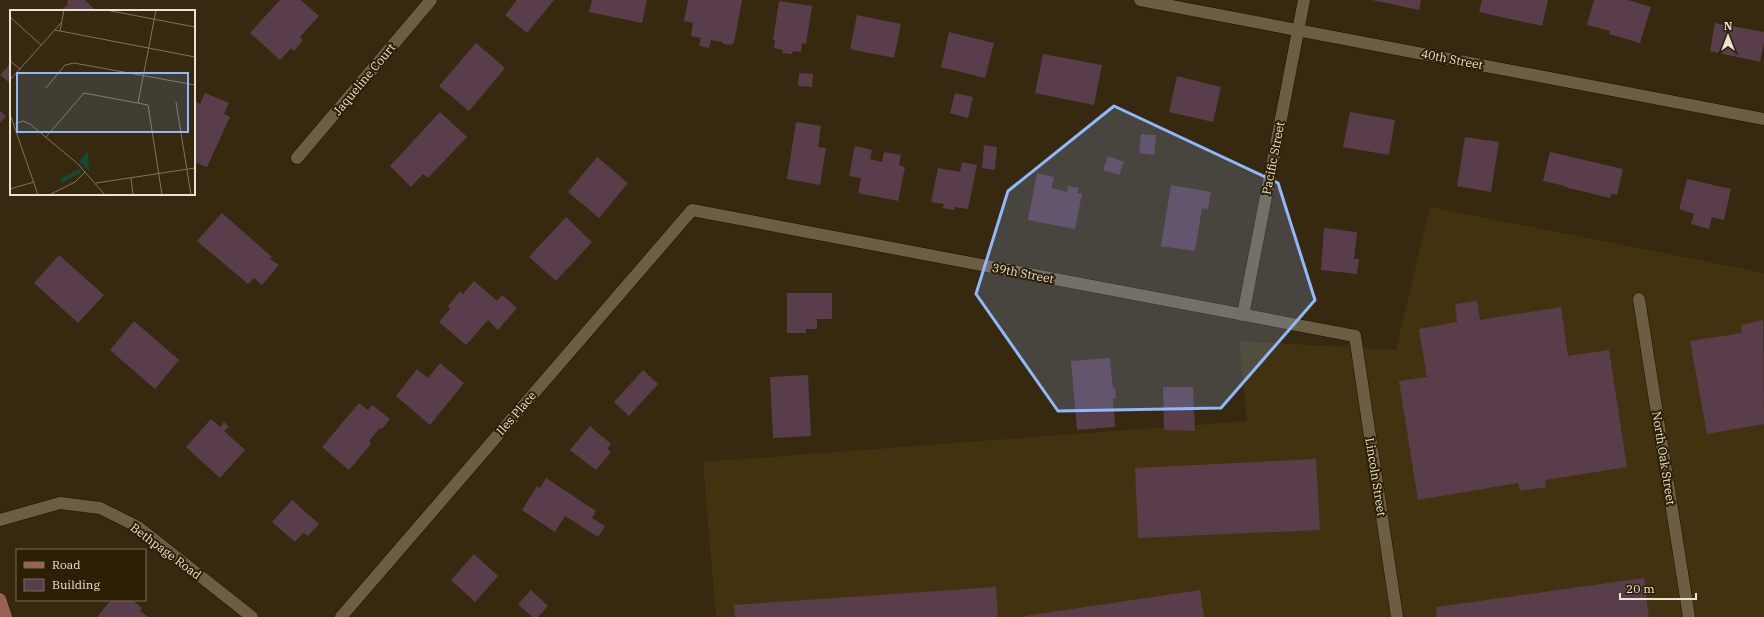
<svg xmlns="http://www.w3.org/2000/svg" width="1764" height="617" font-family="'IBM Plex Serif',serif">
<rect width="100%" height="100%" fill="#36290f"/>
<path fill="#423210" d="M 1430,207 L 1764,273 L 1764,617 L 716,617 L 703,462 L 1247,421 L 1239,341 L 1396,350 Z"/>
<g fill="#593d4a">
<path d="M 68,0 L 85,0 L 96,11 L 61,11 L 68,4 L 67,2 Z"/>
<path d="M 280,0 L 301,0 L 319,16 L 300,37 L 303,40 L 294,51 L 291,48 L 280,60 L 250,33 Z"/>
<path d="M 517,0 L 554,0 L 527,33 L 505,15 Z"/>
<path d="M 592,0 L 647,0 L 642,23 L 589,12 Z"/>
<path d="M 688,0 L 742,0 L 734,43 L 730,45 L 724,44 L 722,42 L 711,40 L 709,48 L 699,46 L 701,38 L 691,36 L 693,23 L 684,21 Z"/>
<path d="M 1372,0 L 1421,0 L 1419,10 Z"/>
<path d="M 1482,0 L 1548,0 L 1542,26 L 1479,12 Z"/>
<path d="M 1594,0 L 1628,0 L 1651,7 L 1640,43 L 1609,34 L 1610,31 L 1587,25 Z"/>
<path d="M 779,1 L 812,6 L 806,44 L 802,43 L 801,52 L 793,51 L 792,54 L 782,53 L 783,50 L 774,48 L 775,40 L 773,40 Z"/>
<path d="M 857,15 L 901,24 L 894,58 L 850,49 Z"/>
<path d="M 1715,23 L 1764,32 L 1764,42 L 1760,62 L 1710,51 Z"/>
<path d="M 949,32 L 994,43 L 985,78 L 941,67 Z"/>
<path d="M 476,43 L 505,68 L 469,111 L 439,86 Z"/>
<path d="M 1043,54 L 1102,65 L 1094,105 L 1035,93 Z"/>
<path d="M 11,63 L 11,84 L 0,75 Z"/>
<path d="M 799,73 L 813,74 L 812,87 L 798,86 Z"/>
<path d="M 1177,76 L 1221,87 L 1213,122 L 1169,112 Z"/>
<path d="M 205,93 L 229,103 L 224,114 L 230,117 L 207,167 L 194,162 L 194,101 L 200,104 Z"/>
<path d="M 955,93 L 973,97 L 968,118 L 950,113 Z"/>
<path d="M 0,111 L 6,116 L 0,123 Z"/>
<path d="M 440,112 L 467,137 L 428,178 L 423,174 L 411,187 L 390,166 Z"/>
<path d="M 1350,112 L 1395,120 L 1389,155 L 1343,147 Z"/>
<path d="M 796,122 L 821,126 L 818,147 L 826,148 L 820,185 L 787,179 Z"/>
<path d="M 1141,134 L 1156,135 L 1154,155 L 1139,153 Z"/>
<path d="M 1465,137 L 1499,142 L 1491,192 L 1457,186 Z"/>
<path d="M 984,145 L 997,147 L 995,170 L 982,168 Z"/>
<path d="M 855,146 L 872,150 L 870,159 L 882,162 L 884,152 L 901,155 L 899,165 L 905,167 L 898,201 L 858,193 L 861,178 L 849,176 Z"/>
<path d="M 1550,152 L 1623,169 L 1617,195 L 1611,194 L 1610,198 L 1565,187 L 1565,186 L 1543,181 Z"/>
<path d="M 1108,156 L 1124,162 L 1119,175 L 1103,170 Z"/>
<path d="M 597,157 L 628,183 L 599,218 L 568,192 Z"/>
<path d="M 962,162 L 977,165 L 968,209 L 955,207 L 954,210 L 943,208 L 944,204 L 931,202 L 938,168 L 960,172 Z"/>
<path d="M 1037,173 L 1054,177 L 1051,188 L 1067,192 L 1068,186 L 1079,188 L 1077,193 L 1082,194 L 1075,229 L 1028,220 Z"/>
<path d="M 1687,179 L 1731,189 L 1724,220 L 1712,217 L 1709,229 L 1691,224 L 1694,214 L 1679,209 Z"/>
<path d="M 1171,185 L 1211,192 L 1208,209 L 1202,208 L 1195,251 L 1161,246 Z"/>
<path d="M 222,213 L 272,257 L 270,259 L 279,265 L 262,285 L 254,278 L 248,284 L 197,241 Z"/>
<path d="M 566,217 L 592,242 L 556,281 L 529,257 Z"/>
<path d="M 1324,228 L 1357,232 L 1354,259 L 1359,259 L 1357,274 L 1321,270 Z"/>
<path d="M 59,255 L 104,295 L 78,323 L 34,283 Z"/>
<path d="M 474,281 L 497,301 L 502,295 L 517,308 L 498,330 L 488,320 L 466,345 L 439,322 L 450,309 L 448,306 L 460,291 L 463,294 Z"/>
<path d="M 787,293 L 832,293 L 832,319 L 817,319 L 817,329 L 806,329 L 806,333 L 787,333 Z"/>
<path d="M 1477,301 L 1480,320 L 1561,307 L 1568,356 L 1609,350 L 1627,467 L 1545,480 L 1546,487 L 1520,491 L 1518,483 L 1418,500 L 1399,381 L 1427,377 L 1419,329 L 1457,322 L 1455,304 Z"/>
<path d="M 1763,320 L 1764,424 L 1707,434 L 1690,341 L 1742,333 L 1741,325 Z"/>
<path d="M 134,321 L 179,360 L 155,389 L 110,350 Z"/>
<path d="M 1110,358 L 1113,389 L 1115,389 L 1116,398 L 1113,399 L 1115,427 L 1077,430 L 1071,361 Z"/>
<path d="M 440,363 L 464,383 L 430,425 L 396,396 L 417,369 L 428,378 Z"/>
<path d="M 643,370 L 658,384 L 629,416 L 614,402 Z"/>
<path d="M 808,375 L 811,436 L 773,438 L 770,377 Z"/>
<path d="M 1163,387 L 1193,387 L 1195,431 L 1164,430 Z"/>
<path d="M 359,403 L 368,410 L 372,405 L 390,419 L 382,429 L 380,428 L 369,441 L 371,444 L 349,470 L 322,447 Z"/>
<path d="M 211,419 L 220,427 L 224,422 L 229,427 L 224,431 L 245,450 L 220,478 L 186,447 Z"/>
<path d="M 590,426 L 611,444 L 607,449 L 611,452 L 596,470 L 570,450 Z"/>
<path d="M 1316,459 L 1320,530 L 1138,538 L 1135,468 Z"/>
<path d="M 546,478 L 596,511 L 592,518 L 605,526 L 598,537 L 565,516 L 555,532 L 522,510 L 537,486 L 540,488 Z"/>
<path d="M 292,500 L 319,524 L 308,536 L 303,533 L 295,542 L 272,522 Z"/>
<path d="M 474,554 L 498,576 L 475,602 L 451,580 Z"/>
<path d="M 1644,578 L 1649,617 L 1437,617 L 1436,607 Z"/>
<path d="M 996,587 L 998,617 L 735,617 L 734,605 Z"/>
<path d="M 531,590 L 548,606 L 538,617 L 532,617 L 518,604 Z"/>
<path d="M 1200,590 L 1204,617 L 1025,617 L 1025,616 Z"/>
<path d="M 111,600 L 132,600 L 142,608 L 140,611 L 148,617 L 97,617 Z"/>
</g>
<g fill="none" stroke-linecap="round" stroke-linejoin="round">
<defs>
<g id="minor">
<path d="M 1140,0 L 1764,119"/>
<path d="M 297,158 L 431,0"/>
<path d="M 1639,299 L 1689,617"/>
<path d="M 1243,315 L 1304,0"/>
<path d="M 341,617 L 692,210 L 1355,336 L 1397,617"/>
</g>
<path id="tertiary" d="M 0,520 L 60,503 L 100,508 L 138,527 L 252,617"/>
<path id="secondary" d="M 0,599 L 6,617"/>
</defs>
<use href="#minor" stroke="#1d1100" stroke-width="13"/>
<use href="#tertiary" stroke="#1d1100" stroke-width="13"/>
<use href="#secondary" stroke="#1d1100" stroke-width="13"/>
<use href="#minor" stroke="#6d5e43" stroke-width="12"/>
<use href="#tertiary" stroke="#6d5e43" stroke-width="12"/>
<use href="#secondary" stroke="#986353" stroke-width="12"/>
</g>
<path fill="#8fb8fd" fill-opacity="0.2" stroke="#8fb8fd" stroke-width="3" stroke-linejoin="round" d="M 1114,106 L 1278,183 L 1315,300 L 1221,408 L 1058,411 L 976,294 L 1008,191 Z"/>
<g text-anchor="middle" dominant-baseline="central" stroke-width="4" stroke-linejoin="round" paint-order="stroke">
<g font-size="12" fill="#ebe3d4" stroke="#2c1f05">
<text transform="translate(1452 59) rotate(11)">40th Street</text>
<text transform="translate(364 79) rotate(-50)">Jaqueline Court</text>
<text transform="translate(1273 158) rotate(-79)">Pacific Street</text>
<text transform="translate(1023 273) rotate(11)">39th Street</text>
<text transform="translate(516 413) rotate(-49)">Iles Place</text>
<text transform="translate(1664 458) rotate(81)">North Oak Street</text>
<text transform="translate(1376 477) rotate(81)">Lincoln Street</text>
<text transform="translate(166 551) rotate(37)">Bethpage Road</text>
</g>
</g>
<g transform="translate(10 10)">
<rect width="185" height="185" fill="#36290f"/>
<path d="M 78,141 L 79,162 L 69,151 ZM 69,159 L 72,162 L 52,173 L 50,169 Z" fill="#134935"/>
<path fill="none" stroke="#7e735e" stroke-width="1" d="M 96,0 L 185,17M 0,7 L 31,35M 45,20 L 185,47M 50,21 L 54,0M 0,51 L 10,59M 0,70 L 51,13M 36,78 L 55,55 L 64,53 L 185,75M 166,92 L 181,185M 128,93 L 146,0M 0,104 L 28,185M 5,114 L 13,111 L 20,114 L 68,154 L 95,185M 36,127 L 74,83 L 138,95 L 152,185M 121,168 L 123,185M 86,173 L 185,158M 0,179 L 24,172M 39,185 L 65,172 L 75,162"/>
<path fill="#8fb8fd" fill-opacity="0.15" stroke="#8fb8fd" stroke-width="2" d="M 7,63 L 178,63 L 178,122 L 7,122 Z"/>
<rect width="185" height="185" fill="none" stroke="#ebe3d4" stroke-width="2"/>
</g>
<rect x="16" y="549" width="130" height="52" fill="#2c1f05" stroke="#786d58"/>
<rect x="24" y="562" width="20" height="6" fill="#986353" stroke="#786d58"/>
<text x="52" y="569" font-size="12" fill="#ebe3d4">Road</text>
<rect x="24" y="579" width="20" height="12" fill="#593d4a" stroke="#786d58"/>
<text x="52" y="589" font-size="12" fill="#ebe3d4">Building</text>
<g transform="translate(1728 36)" stroke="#2c1f05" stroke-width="3" paint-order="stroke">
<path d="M0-3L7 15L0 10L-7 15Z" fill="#ebe3d4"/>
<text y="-6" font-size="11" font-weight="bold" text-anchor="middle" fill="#ebe3d4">N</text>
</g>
<path d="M1620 593v6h76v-6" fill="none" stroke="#ebe3d4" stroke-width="2"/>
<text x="1626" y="593" font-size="12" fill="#ebe3d4" stroke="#2c1f05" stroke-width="3" paint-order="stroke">20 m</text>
</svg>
